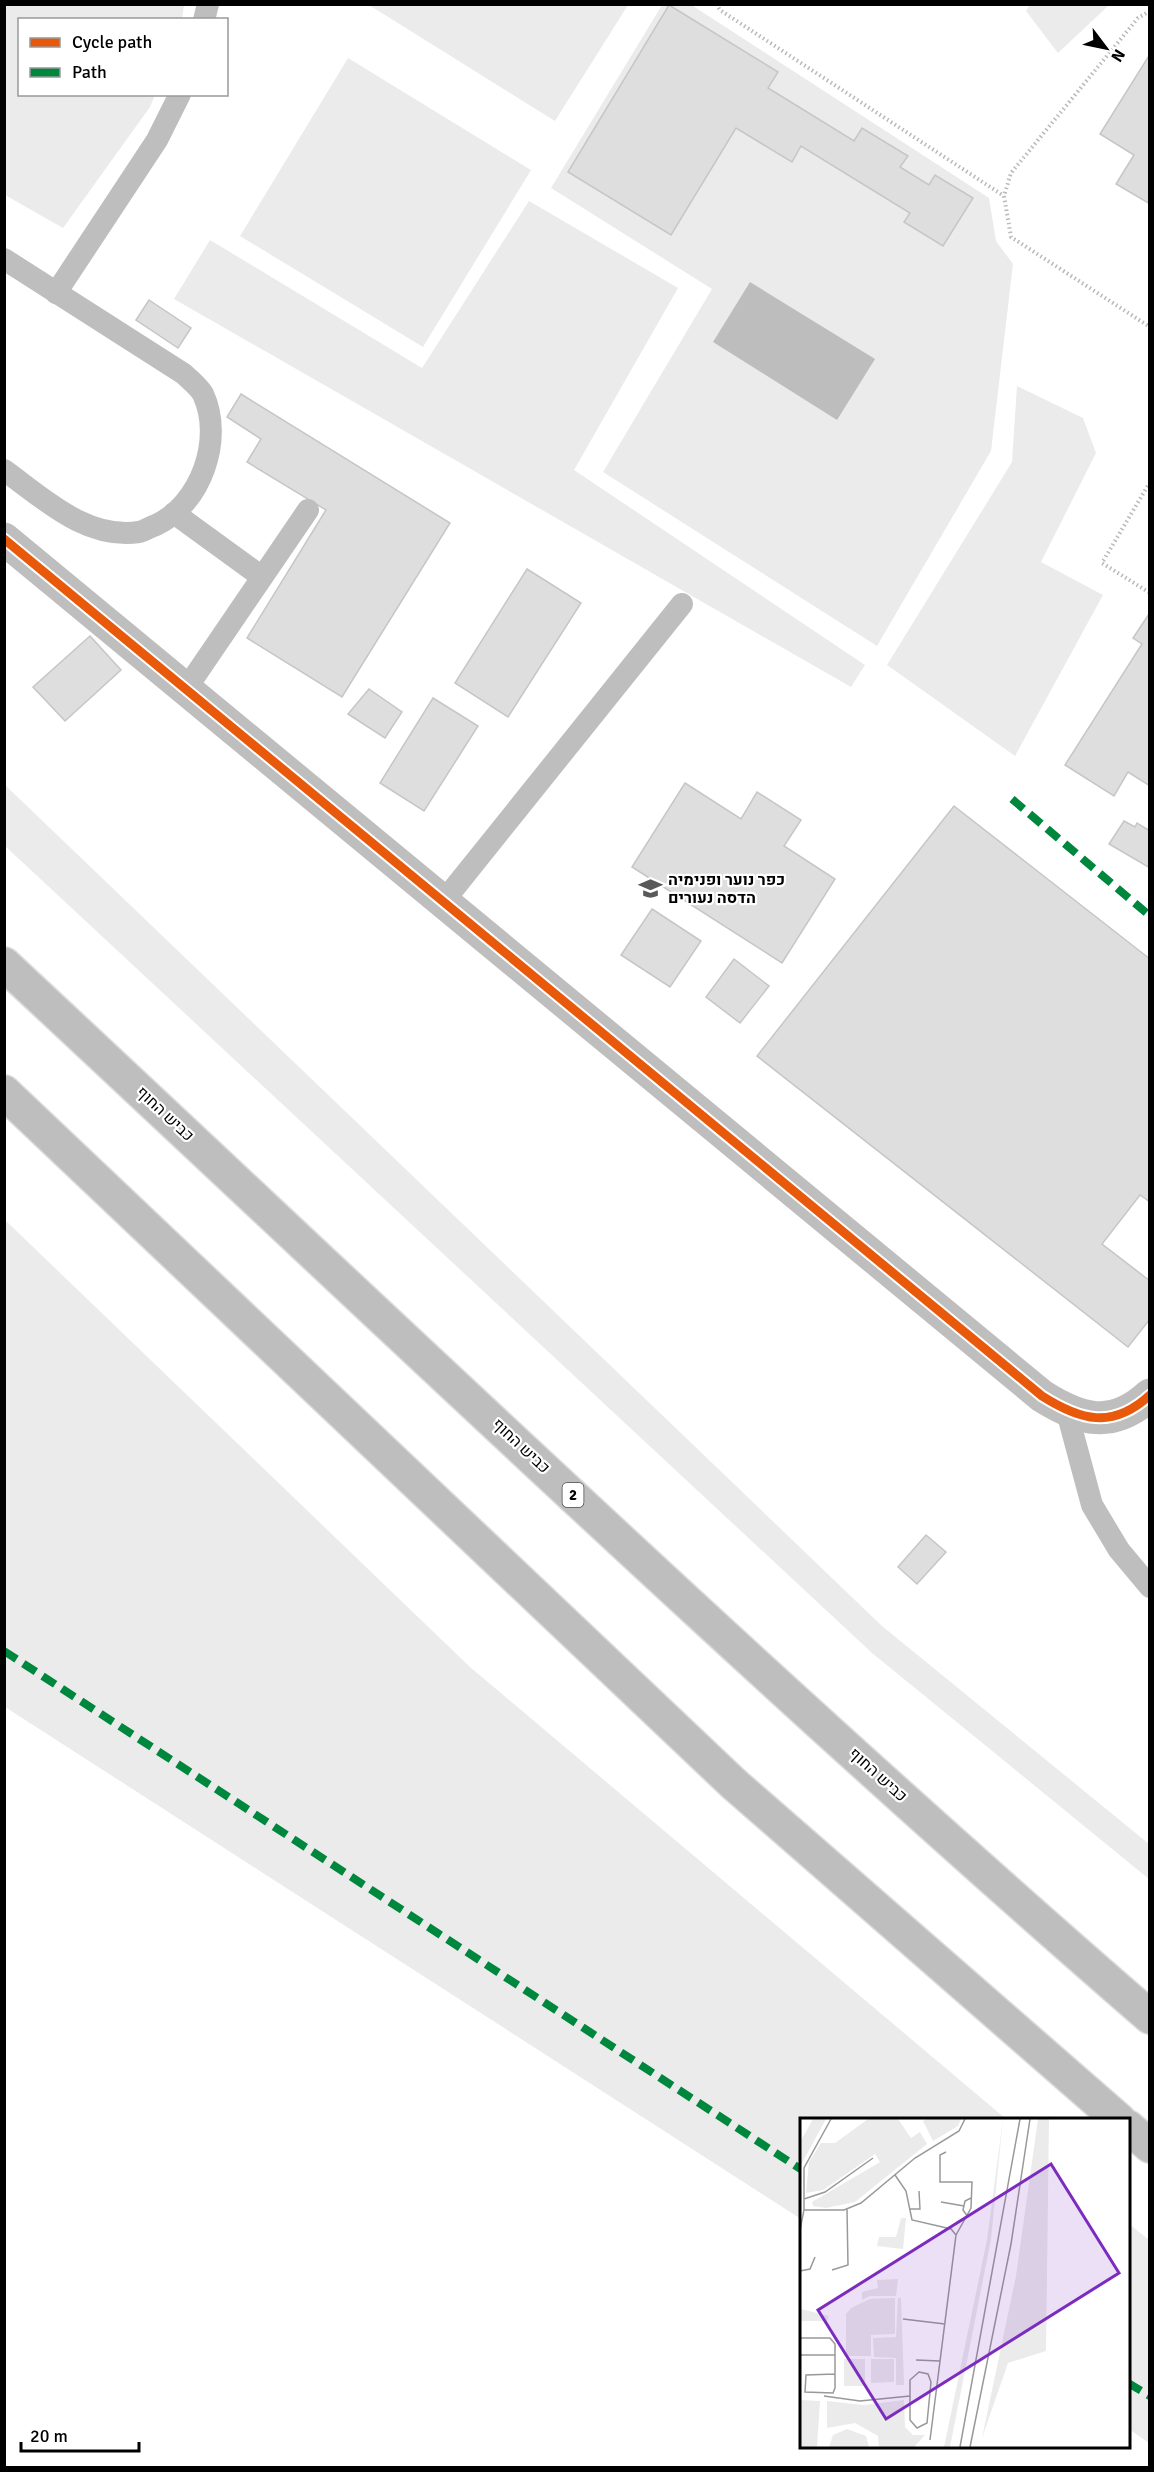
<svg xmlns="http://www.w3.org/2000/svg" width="1154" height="2472" font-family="Signika,Heebo,sans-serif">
<rect width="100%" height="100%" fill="#fff"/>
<g fill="#ebebeb">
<path d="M 5,4 L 184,5 L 182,19 L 20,20 L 20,94 L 155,95 L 150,107 L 63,228 L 5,195 Z"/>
<path d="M 690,4 L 989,198 L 996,241 L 1013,264 L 991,451 L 877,646 L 603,472 L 712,289 L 551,188 L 662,5 Z"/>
<path d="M 369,5 L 628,5 L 555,121 Z"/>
<path d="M 1030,5 L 1030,4 L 1109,5 L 1058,53 L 1026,11 Z"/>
<path d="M 348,58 L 531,170 L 423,347 L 240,236 Z"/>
<path d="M 529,201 L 678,288 L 574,470 L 865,665 L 851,687 L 174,299 L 210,240 L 422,368 Z"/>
<path d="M 1017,386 L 1083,418 L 1096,453 L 1041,562 L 1103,595 L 1015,756 L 887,665 L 1012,462 Z"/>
<path d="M 4,784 L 882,1626 L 1149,1844 L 1149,1879 L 872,1653 L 5,846 Z"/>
<path d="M 5,1220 L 470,1667 L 1006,2119 L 802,2120 L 801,2219 L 5,1707 Z"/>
<path d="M 1128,2223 L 1149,2240 L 1149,2443 L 1129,2429 Z"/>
</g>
<path fill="#bdbdbd" d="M 750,282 L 875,359 L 837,420 L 713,342 Z"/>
<g fill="#dedede" stroke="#c6c6c6" stroke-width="1.5">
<path d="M 669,5 L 778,72 L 768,88 L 854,141 L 862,128 L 908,156 L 900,167 L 929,185 L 935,175 L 973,198 L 943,246 L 904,222 L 910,213 L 801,146 L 792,162 L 736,128 L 671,235 L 568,172 Z"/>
<path d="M 1150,54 L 1150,204 L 1116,184 L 1134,155 L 1100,134 Z"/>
<path d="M 149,300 L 191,328 L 178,348 L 136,320 Z"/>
<path d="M 241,394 L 450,523 L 342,697 L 247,638 L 326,510 L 247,462 L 261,439 L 227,417 Z"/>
<path d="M 527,569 L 581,603 L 508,717 L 455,683 Z"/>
<path d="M 1149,614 L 1150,786 L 1128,772 L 1114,796 L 1065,765 L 1142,644 L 1133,638 Z"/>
<path d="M 90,636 L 121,670 L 65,721 L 33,687 Z"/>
<path d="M 369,689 L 402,712 L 385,738 L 348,714 Z"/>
<path d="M 433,698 L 478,726 L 424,811 L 380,783 Z"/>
<path d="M 685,783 L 741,819 L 757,792 L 801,820 L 784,846 L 835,879 L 782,963 L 632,867 Z"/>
<path d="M 954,806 L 1150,959 L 1150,1202 L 1140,1195 L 1102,1244 L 1150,1281 L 1150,1319 L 1128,1347 L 757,1056 Z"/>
<path d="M 1124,821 L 1135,827 L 1137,823 L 1150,831 L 1150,868 L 1109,844 Z"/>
<path d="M 652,909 L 701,941 L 670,987 L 621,955 Z"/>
<path d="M 734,959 L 769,986 L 740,1023 L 706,997 Z"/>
<path d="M 926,1535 L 946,1552 L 917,1584 L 898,1567 Z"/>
</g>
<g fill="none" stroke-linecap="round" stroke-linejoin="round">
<defs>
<g id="motorway">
<path d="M 4,964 C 384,1318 758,1677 1150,2017"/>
<path d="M 4,1092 L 734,1784 L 1119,2120"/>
<path d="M 1128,2127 L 1150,2146"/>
</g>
</defs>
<use href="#motorway" stroke="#dbdbdb" stroke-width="36"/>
<g stroke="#b9b9b9" stroke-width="4" stroke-dasharray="1.5 3" stroke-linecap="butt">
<path d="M 716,4 L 720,10 L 1004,196"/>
<path d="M 1150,11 L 1138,18 L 1011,173 L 1004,196 L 1011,237 L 1150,327"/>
<path d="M 1150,482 L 1102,563 L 1150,593"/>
</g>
<g stroke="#bebebe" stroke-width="22">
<path d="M 204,20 L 208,4"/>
<path d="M 4,259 L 184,374 C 190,380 199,387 203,394 C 224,439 201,504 156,525 C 150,527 144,531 139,532 C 86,540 43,498 4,470"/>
<path d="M 56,293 L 157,140 L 180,94"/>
<path d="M 174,513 L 262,577"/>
<path d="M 186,689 L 308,510"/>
<path d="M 443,902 L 682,604"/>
<path d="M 1067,1412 L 1092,1505 L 1119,1550 L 1150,1587"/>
</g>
<path stroke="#bebebe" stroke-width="33" d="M 4,539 L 1042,1396 C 1080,1420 1112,1430 1150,1395"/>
<use href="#motorway" stroke="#bebebe" stroke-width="33"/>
<g stroke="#00873e" stroke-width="8" stroke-dasharray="15 8" stroke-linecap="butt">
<path d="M 1012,799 L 1150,916"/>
<path d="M 4,1651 L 802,2170"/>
<path d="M 1128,2383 L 1150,2396"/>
</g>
<defs>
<path id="cycleway" d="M 4,539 L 1042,1396 C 1080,1420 1112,1430 1150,1395"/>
</defs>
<use href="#cycleway" stroke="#fff" stroke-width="13"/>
<use href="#cycleway" stroke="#e8590c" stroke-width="9"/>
</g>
<defs>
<symbol id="school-bare" viewBox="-9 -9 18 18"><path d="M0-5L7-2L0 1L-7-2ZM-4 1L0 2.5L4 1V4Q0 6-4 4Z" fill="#595959" stroke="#fff" stroke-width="2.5" paint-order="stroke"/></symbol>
</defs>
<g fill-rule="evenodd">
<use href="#school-bare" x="634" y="872" width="33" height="33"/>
</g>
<g text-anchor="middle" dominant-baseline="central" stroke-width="4.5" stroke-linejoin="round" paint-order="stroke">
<rect fill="#fff" stroke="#4c4c4c" stroke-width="1.5" x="562.5" y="1483" width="21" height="24" rx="4.5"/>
<g font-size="15" font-weight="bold" fill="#000">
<text x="573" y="1495">2</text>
</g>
<g font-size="16" font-weight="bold" fill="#000" stroke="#fff" text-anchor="start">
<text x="668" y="880">כפר נוער ופנימיה<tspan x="668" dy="18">הדסה נעורים</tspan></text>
</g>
<g font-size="16" fill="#000" stroke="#fff">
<text transform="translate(165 1114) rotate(43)">כביש החוף</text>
<text transform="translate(521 1446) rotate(43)">כביש החוף</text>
<text transform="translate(878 1775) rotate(42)">כביש החוף</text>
</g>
</g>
<g transform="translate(800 2118)">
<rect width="330" height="330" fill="#fff"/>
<path d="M 13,1 L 26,1 L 0,49 L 0,24 ZM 68,1 L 98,1 L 111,20 L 120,14 L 127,26 L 55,84 L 26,90 L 13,88 L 12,84 L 80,44 L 75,36 L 23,72 L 6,75 L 9,44 L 21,25 L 35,25 ZM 127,1 L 161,1 L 158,8 L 133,23 L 123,3 ZM 203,1 L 191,121 L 150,329 L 144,329 L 187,122 ZM 238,1 L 249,1 L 246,233 L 208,245 L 182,320 L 216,158 ZM 101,100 L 106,100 L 103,131 L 77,128 L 79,119 L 96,119 ZM 98,161 L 96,178 L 70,178 L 62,182 L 62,174 L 78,170 L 77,162 ZM 95,180 L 95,216 L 71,217 L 71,238 L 46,238 L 46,196 L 51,190 L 70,181 ZM 98,180 L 101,180 L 104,267 L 96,267 L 96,240 L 74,239 L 73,220 L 96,219 ZM 0,191 L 5,192 L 29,198 L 27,203 L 0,203 ZM 44,241 L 65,241 L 65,268 L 44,268 ZM 71,241 L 94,241 L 94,264 L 71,265 ZM 0,282 L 20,283 L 17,329 L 0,329 ZM 104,282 L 105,309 L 113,317 L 125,317 L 114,329 L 79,329 L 78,318 L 55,305 L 27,310 L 27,283 L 64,287 ZM 47,311 L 66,318 L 69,329 L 29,329 L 33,317 Z" fill="#ebebeb"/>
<path fill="none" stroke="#999" stroke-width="1.5" d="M 146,34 L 140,37 L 140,64 L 172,64 L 171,90 L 156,117M 95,57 L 106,73 L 112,102 L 151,111 L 156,117 L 130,322M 4,81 L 25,74 L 73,40M 141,84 L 164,88M 109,91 L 120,91 L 119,73M 4,92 L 44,92 L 61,85 L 115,40 L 159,13 L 165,1M 168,99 L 163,92 L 165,83 L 171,80M 0,112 L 4,92 L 4,50 L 31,1M 32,152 L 48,147 L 47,91M 0,153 L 10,151 L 15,139M 103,201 L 145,206M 0,220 L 30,220 L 35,226 L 35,270 L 33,275 L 5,274 L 6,257 L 35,256M 0,237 L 35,237M 116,242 L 140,243M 119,254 L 128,256 L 131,264 L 127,305 L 117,310 L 110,302 L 110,262 ZM 24,278 L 60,283 L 110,278M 160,329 L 220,1M 170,329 L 211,126 L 230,1"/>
<path fill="#7b2cbf" fill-opacity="0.15" stroke="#7b2cbf" stroke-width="3" d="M 251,46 L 319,155 L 86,301 L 18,192 Z"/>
<rect width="330" height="330" fill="none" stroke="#000" stroke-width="3"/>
</g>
<rect width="1154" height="2472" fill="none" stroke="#000000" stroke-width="12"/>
<rect x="18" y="18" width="210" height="78" fill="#ffffff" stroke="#999999" stroke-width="1.5"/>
<rect x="30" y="38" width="30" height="9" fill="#e8590c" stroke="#999999" stroke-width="1.5"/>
<text x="72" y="48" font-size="18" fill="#000000">Cycle path</text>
<rect x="30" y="68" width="30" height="9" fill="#00873e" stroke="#999999" stroke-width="1.5"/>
<text x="72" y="78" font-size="18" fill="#000000">Path</text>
<g transform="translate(1106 48) rotate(122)" stroke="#ffffff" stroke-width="4.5" paint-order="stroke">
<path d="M0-4.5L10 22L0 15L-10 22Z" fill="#000000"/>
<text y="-9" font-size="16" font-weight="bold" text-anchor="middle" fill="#000000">N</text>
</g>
<path d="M21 2442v9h118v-9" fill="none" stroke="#000000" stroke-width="3"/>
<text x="30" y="2442" font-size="18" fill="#000000" stroke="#ffffff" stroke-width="4.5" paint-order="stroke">20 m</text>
</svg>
